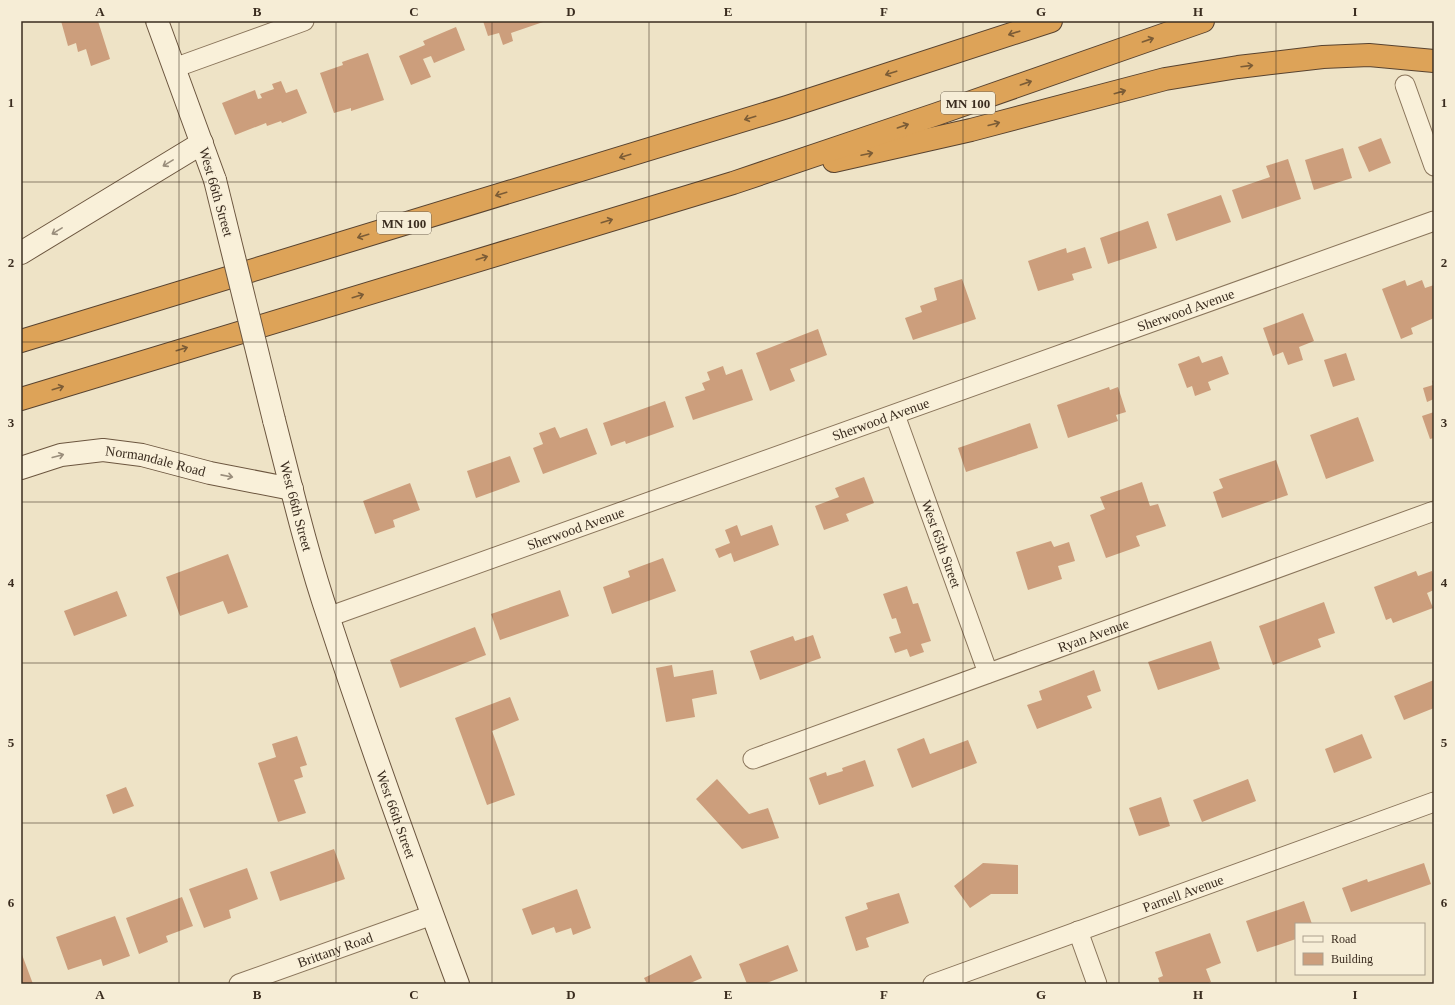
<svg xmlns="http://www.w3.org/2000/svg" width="1455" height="1005" font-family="'Times New Roman',serif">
<rect width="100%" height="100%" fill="#eee3c6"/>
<g fill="#cc9e7c">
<path d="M 61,21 L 98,21 L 110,59 L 91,66 L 86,49 L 78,52 L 76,43 L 68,46 Z"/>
<path d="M 483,21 L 546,21 L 511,33 L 513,41 L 503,45 L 499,33 L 488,36 Z"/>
<path d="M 456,27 L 465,50 L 434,63 L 431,56 L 423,59 L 431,77 L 411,85 L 399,56 L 425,45 L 423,41 Z"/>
<path d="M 368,53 L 384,100 L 351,111 L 351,108 L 334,113 L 320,73 L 343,65 L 342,62 Z"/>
<path d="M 281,81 L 286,93 L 297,89 L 307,113 L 282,123 L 281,121 L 267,126 L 266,123 L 235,135 L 222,103 L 255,90 L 258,99 L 262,98 L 260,94 L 274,89 L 272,84 Z"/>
<path d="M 1381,138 L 1391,163 L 1369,172 L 1358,147 Z"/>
<path d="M 1343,148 L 1352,178 L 1314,190 L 1305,160 Z"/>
<path d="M 1288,159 L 1301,199 L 1242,219 L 1232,190 L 1270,177 L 1266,166 Z"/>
<path d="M 1221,195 L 1231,222 L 1176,241 L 1167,214 Z"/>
<path d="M 1148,221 L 1157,248 L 1108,264 L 1100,238 Z"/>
<path d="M 1085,247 L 1092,268 L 1072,274 L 1074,280 L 1038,291 L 1028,261 L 1066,248 L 1067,253 Z"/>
<path d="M 962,279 L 976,319 L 913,340 L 905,318 L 922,312 L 920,306 L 937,300 L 934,288 Z"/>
<path d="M 1405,280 L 1407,286 L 1422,280 L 1425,288 L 1434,285 L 1434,318 L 1411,328 L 1413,334 L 1401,339 L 1382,289 Z"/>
<path d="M 1303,313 L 1314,341 L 1299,347 L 1303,360 L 1288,365 L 1283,352 L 1273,356 L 1263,328 Z"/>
<path d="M 818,329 L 827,355 L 790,369 L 795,381 L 770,391 L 756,353 Z"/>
<path d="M 1346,353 L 1355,380 L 1333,387 L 1324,360 Z"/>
<path d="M 1199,356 L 1202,363 L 1222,356 L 1229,374 L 1208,382 L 1211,390 L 1195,396 L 1192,386 L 1187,388 L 1178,364 Z"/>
<path d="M 723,366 L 726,375 L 742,369 L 753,400 L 693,420 L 685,397 L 705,390 L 702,383 L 710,380 L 707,372 Z"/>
<path d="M 1434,380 L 1434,399 L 1427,402 L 1423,388 L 1433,385 L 1432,381 Z"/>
<path d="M 1109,387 L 1110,390 L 1118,387 L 1126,412 L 1116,415 L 1118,421 L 1068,438 L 1057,405 Z"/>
<path d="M 665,401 L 674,427 L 626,444 L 625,441 L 611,446 L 603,423 Z"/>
<path d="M 1434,412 L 1434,438 L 1430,439 L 1422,416 Z"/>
<path d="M 1358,417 L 1374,461 L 1326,479 L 1310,435 Z"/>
<path d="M 1030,423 L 1038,448 L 966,472 L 958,448 Z"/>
<path d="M 555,427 L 560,438 L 587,428 L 597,454 L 543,474 L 533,448 L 543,444 L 539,433 Z"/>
<path d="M 510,456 L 520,482 L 476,498 L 467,471 Z"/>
<path d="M 1276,460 L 1288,495 L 1222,518 L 1213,492 L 1223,488 L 1219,479 Z"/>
<path d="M 864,477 L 874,503 L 846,514 L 849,521 L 824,530 L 815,506 L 839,497 L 835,488 Z"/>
<path d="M 1142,482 L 1150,506 L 1158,504 L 1166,526 L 1136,536 L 1140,546 L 1106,558 L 1090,515 L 1105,509 L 1100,497 Z"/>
<path d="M 410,483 L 420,510 L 393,520 L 395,527 L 375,534 L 363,501 Z"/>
<path d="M 737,525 L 741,536 L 772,525 L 779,545 L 734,562 L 731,553 L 719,558 L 715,549 L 730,543 L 725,530 Z"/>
<path d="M 1051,541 L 1054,547 L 1069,542 L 1075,561 L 1058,566 L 1062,579 L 1028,590 L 1016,552 Z"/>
<path d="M 228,554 L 248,607 L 228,614 L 223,601 L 180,616 L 166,577 Z"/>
<path d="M 663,558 L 676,591 L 612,614 L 603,587 L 630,577 L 628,571 Z"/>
<path d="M 1416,571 L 1418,576 L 1432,571 L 1434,577 L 1434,590 L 1427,593 L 1433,608 L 1393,623 L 1391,618 L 1386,620 L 1374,587 Z"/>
<path d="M 907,586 L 913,604 L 918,603 L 931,641 L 921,644 L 924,652 L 910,657 L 907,649 L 895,653 L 889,637 L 901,633 L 896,618 L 892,619 L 883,594 Z"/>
<path d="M 560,590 L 569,616 L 500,640 L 491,614 Z"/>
<path d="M 117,591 L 127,616 L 74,636 L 64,611 Z"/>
<path d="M 1324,602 L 1335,633 L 1318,639 L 1321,647 L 1273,665 L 1259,626 Z"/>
<path d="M 475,627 L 486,655 L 400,688 L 390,660 Z"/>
<path d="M 813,635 L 821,658 L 760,680 L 750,651 L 793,636 L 795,641 Z"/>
<path d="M 1211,641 L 1220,669 L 1158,690 L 1148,662 Z"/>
<path d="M 672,665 L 674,677 L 713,670 L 717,694 L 692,699 L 695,717 L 666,722 L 656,668 Z"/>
<path d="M 1094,670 L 1101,691 L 1087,696 L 1092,708 L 1037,729 L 1027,705 L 1042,700 L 1039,691 Z"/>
<path d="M 1434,680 L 1434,708 L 1404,720 L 1394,696 Z"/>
<path d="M 510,697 L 519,720 L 492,731 L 515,795 L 487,805 L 455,718 Z"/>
<path d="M 1362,734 L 1372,758 L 1334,773 L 1325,749 Z"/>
<path d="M 297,736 L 307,765 L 300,767 L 303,777 L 294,780 L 306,813 L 278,822 L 258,763 L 276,757 L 272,744 Z"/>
<path d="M 924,738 L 930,754 L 968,740 L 977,763 L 912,788 L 897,749 Z"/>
<path d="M 865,760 L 874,786 L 819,805 L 809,778 L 826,772 L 827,776 L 843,771 L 842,768 Z"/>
<path d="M 717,779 L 749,814 L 768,808 L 779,838 L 742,849 L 696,799 Z"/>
<path d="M 1248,779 L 1256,801 L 1202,822 L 1193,800 Z"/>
<path d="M 126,787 L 134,806 L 113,814 L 106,795 Z"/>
<path d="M 1161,797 L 1170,826 L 1139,836 L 1129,808 Z"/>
<path d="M 334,849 L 345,879 L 280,901 L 270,872 Z"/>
<path d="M 983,863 L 1018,865 L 1018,894 L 991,894 L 970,908 L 954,886 Z"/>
<path d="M 1424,863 L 1431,884 L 1351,912 L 1342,888 L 1367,879 L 1368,882 Z"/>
<path d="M 247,868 L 258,899 L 229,910 L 231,918 L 204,928 L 189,889 Z"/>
<path d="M 577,889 L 591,928 L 573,935 L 571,928 L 556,933 L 554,927 L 532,935 L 522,909 Z"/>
<path d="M 899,893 L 909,923 L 866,938 L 869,947 L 856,951 L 845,917 L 868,909 L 866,903 Z"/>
<path d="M 182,897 L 193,926 L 166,936 L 168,942 L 139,954 L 126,918 Z"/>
<path d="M 1304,901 L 1312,924 L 1296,924 L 1296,939 L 1257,952 L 1246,921 Z"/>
<path d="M 115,916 L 130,956 L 103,966 L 101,959 L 68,970 L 56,937 Z"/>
<path d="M 1210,933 L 1221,963 L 1206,969 L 1211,982 L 1206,984 L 1160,984 L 1158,978 L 1163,976 L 1155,952 Z"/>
<path d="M 788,945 L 798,971 L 764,984 L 747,984 L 739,964 Z"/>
<path d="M 21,952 L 33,984 L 21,984 Z"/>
<path d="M 691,955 L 702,978 L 688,984 L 647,984 L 644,978 Z"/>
</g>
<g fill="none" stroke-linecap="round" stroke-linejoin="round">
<defs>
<g id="street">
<path d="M 174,68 L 304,21"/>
<path d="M 1405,85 L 1434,166"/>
<path id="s1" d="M 895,415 L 988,673"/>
<path id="s2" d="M 328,617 L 1434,221"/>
<path id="s3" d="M 753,759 L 1434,511"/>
<path d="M 1078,931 L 1097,984"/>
<path id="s4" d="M 239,984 L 432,915"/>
<path id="s5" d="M 933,984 L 1434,802"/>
</g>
<g id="secondary">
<path d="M 157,21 L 215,180"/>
<path d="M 21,253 L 202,143"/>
<path id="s6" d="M 274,420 C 291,486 307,554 329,619 C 369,741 413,863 458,984"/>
<path id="s7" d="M 21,468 L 61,455 L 103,450 L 142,455 L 210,473 L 292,489"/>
</g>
<g id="highway">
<path d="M 834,161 L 971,130 L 1165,79 L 1238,67 L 1323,57 L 1369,55 L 1434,61"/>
<path d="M 21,341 L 787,107 L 1051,21"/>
<path d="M 21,399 L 733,183 L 937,114 L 1203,21"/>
</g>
</defs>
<use href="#street" stroke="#8a755b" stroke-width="21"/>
<use href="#secondary" stroke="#6c563f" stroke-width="24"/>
<use href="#highway" stroke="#584330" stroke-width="24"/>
<use href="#street" stroke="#f9f0d9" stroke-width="19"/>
<use href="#secondary" stroke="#f9f0d9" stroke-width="22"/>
<use href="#highway" stroke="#dda358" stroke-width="22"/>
<defs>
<path id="secondary-bridge" d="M 215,180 L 274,420"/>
</defs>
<use href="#secondary-bridge" stroke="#6c563f" stroke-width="24" stroke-linecap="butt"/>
<use href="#secondary-bridge" stroke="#f9f0d9" stroke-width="22"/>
</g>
<defs><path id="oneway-shaft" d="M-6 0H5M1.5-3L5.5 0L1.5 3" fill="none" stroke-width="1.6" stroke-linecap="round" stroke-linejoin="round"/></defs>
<g stroke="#7b5c36">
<use href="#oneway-shaft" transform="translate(1014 33) rotate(162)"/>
<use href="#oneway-shaft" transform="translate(1148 40) rotate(-19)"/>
<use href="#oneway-shaft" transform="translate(1247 66) rotate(-7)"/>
<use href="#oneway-shaft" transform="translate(891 73) rotate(162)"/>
<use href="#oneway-shaft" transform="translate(1026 83) rotate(-19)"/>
<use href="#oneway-shaft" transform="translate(1120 92) rotate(-16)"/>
<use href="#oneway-shaft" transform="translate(750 118) rotate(163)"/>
<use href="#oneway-shaft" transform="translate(994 124) rotate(-15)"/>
<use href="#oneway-shaft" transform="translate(903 126) rotate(-19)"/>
<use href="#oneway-shaft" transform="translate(867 154) rotate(-12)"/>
<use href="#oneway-shaft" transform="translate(625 156) rotate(163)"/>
<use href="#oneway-shaft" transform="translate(501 194) rotate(163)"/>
<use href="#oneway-shaft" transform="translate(607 221) rotate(-17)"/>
<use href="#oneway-shaft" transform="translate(363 236) rotate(163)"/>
<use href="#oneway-shaft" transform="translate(482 258) rotate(-17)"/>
<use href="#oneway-shaft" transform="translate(358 296) rotate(-17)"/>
<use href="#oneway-shaft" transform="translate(182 349) rotate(-17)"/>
<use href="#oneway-shaft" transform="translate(58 388) rotate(-17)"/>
</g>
<g stroke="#9a8e7c">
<use href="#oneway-shaft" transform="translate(168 163) rotate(149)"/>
<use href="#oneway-shaft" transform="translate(57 231) rotate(149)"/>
<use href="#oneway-shaft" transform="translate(58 456) rotate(-15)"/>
<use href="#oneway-shaft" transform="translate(227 476) rotate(11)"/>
</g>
<path fill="none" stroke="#3a2c1f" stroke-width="1" stroke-opacity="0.55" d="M 179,21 L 179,984M 336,21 L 336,984M 492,21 L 492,984M 649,21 L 649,984M 806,21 L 806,984M 963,21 L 963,984M 1119,21 L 1119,984M 1276,21 L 1276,984M 21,182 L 1434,182M 21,342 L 1434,342M 21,502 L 1434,502M 21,663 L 1434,663M 21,823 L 1434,823"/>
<g text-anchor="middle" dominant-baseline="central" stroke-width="3" stroke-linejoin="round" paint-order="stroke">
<g fill="#f6edd6" stroke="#726656" stroke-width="1">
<rect x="941" y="92" width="54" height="22" rx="3"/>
<rect x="377" y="212" width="54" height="22" rx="3"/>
</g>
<g font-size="13" font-weight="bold" fill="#3a2c1f">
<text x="968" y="103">MN 100</text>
<text x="404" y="223">MN 100</text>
</g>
<g font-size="14" fill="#3a2c1f" stroke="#f6edd6">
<text transform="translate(216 192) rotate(74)">West 66th Street</text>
<text stroke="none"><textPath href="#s2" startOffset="911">Sherwood Avenue</textPath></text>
<text stroke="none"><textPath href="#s2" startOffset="587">Sherwood Avenue</textPath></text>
<text stroke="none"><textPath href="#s7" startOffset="138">Normandale Road</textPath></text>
<text stroke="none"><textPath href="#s6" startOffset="89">West 66th Street</textPath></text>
<text stroke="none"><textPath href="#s2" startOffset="263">Sherwood Avenue</textPath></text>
<text stroke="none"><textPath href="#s1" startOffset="137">West 65th Street</textPath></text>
<text stroke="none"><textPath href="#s3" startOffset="362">Ryan Avenue</textPath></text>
<text stroke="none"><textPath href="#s6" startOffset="413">West 66th Street</textPath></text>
<text stroke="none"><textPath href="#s5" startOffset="266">Parnell Avenue</textPath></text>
<text stroke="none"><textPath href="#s4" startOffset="102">Brittany Road</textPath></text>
</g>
</g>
<rect width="1455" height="1005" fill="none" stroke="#f6edd6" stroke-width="44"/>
<rect x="1295" y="923" width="130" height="52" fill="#f6edd6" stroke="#aba08d"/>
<rect x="1303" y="936" width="20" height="6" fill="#f9f0d9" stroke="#aba08d"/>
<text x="1331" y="943" font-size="12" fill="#3a2c1f">Road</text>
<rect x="1303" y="953" width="20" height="12" fill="#cc9e7c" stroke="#aba08d"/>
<text x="1331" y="963" font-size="12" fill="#3a2c1f">Building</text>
<rect x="22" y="22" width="1411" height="961" fill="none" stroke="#3a2c1f" stroke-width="1.5"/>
<g font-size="13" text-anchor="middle" font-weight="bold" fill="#3a2c1f">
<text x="100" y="16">A</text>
<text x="257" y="16">B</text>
<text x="414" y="16">C</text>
<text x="571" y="16">D</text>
<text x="728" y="16">E</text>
<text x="884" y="16">F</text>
<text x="1041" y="16">G</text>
<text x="1198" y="16">H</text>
<text x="1355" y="16">I</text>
<text x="11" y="107">1</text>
<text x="1444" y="107">1</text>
<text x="11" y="267">2</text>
<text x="1444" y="267">2</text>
<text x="11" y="427">3</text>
<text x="1444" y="427">3</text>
<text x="11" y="587">4</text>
<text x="1444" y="587">4</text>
<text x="11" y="747">5</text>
<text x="1444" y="747">5</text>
<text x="11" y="907">6</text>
<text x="1444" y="907">6</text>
<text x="100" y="999">A</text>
<text x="257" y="999">B</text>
<text x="414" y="999">C</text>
<text x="571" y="999">D</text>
<text x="728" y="999">E</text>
<text x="884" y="999">F</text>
<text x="1041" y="999">G</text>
<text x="1198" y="999">H</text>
<text x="1355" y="999">I</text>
</g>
</svg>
